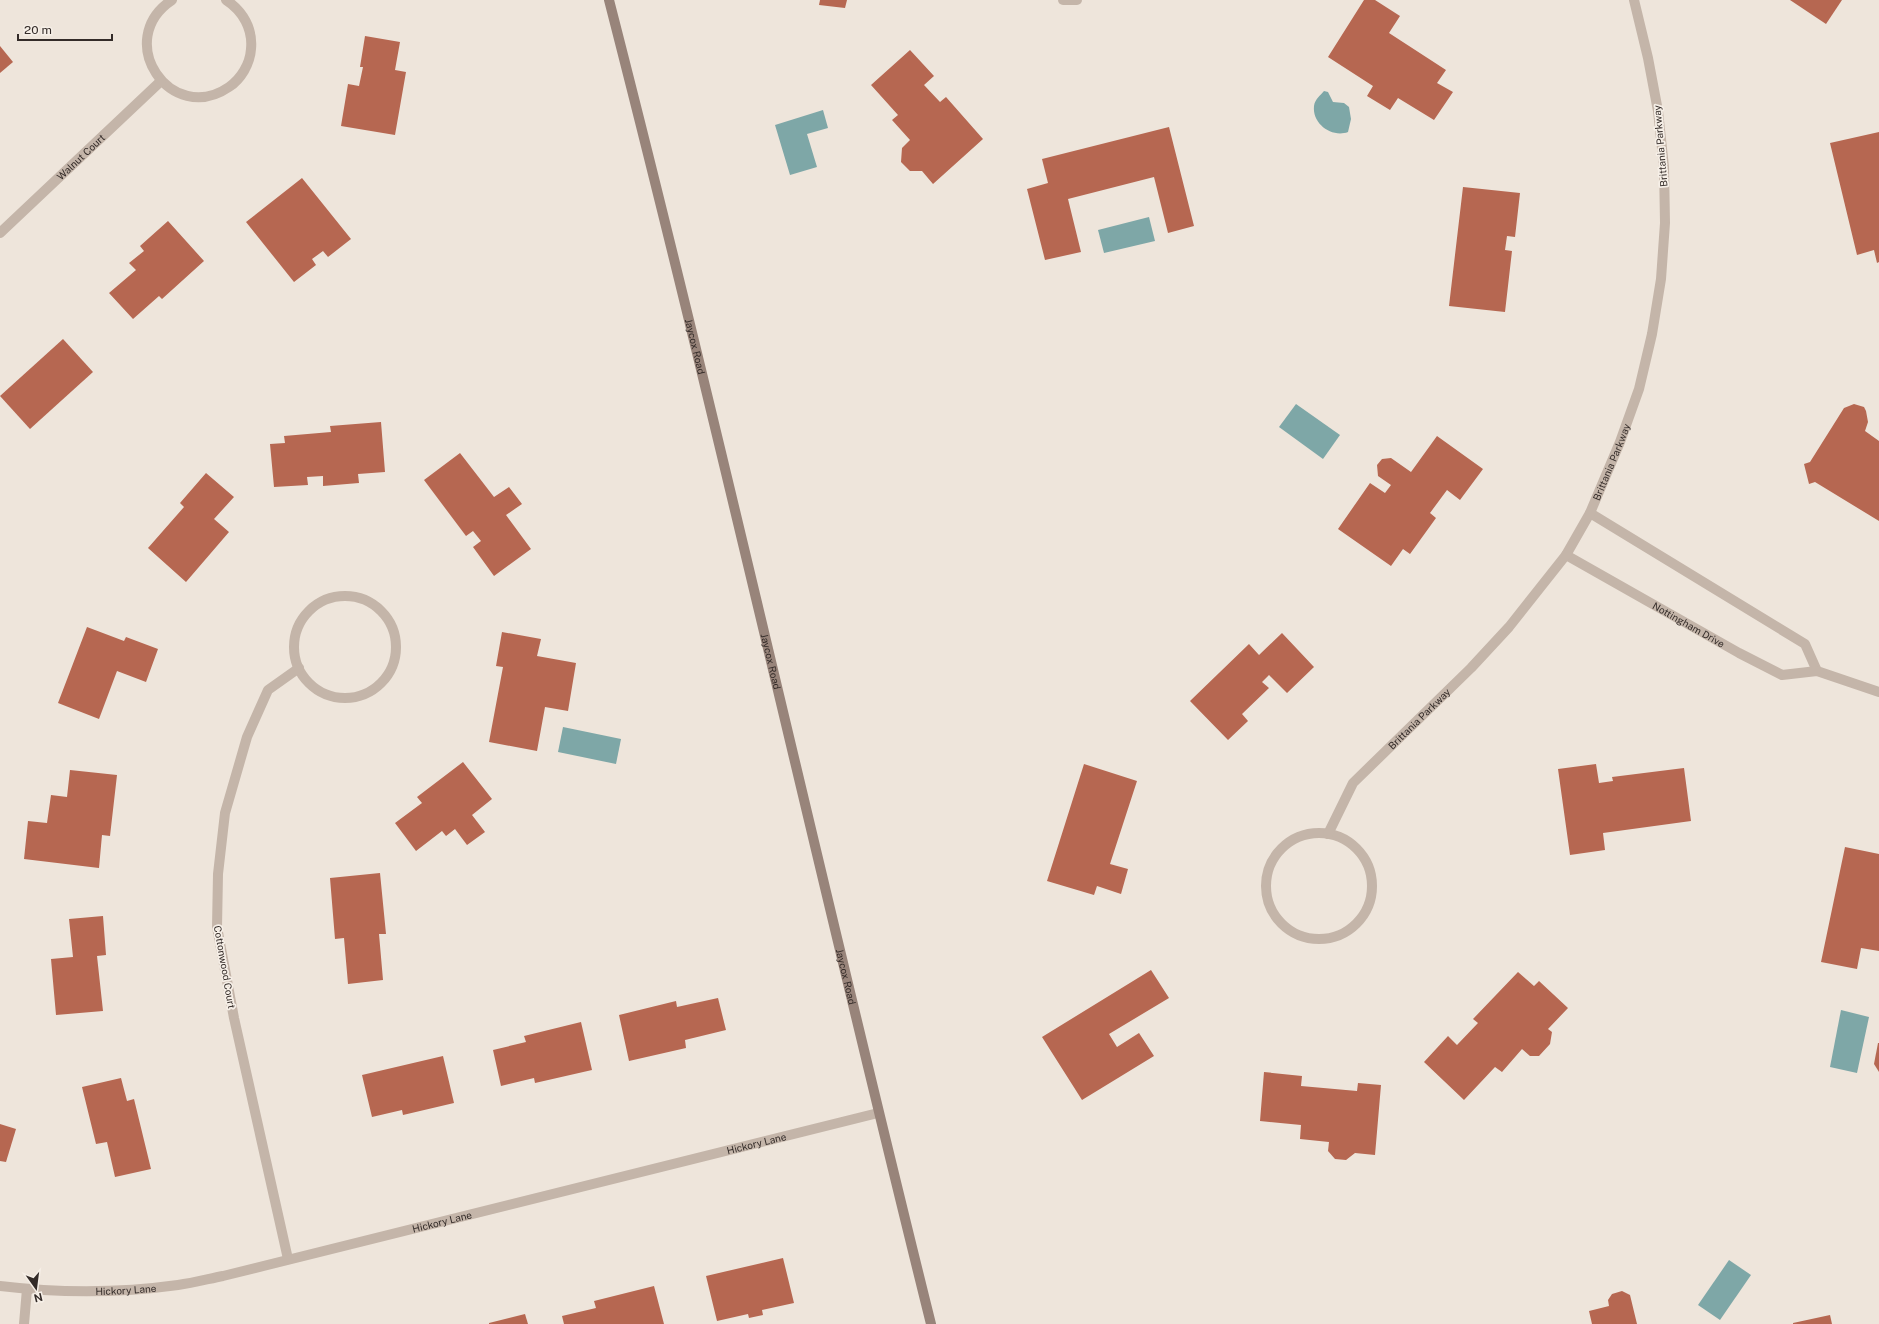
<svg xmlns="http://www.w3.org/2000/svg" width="1879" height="1324" font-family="'Public Sans',sans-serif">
<rect width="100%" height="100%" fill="#eee5db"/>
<g fill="#7ea7a7">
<path d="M 1324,91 L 1328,92 L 1333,102 L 1344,103 L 1349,107 L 1351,119 L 1348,132 C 1332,138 1312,124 1314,106 C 1315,99 1320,96 1324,91 Z"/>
<path d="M 823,110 L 828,128 L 807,134 L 817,167 L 790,175 L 775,125 Z"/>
<path d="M 1149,217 L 1155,241 L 1104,253 L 1098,230 Z"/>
<path d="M 1296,404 L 1340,435 L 1323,459 L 1279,427 Z"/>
<path d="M 563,727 L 621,739 L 616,764 L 558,752 Z"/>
<path d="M 1841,1010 L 1869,1017 L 1857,1073 L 1830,1067 Z"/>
<path d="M 1729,1260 L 1751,1275 L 1720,1320 L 1698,1305 Z"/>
</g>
<g fill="#b66751">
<path d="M 820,0 L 847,0 L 845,8 L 819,5 Z"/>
<path d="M 1364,0 L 1375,0 L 1400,16 L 1389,33 L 1446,70 L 1437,83 L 1453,92 L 1434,120 L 1398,98 L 1390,110 L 1367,96 L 1373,86 L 1328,57 Z"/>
<path d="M 1790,0 L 1842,0 L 1826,24 Z"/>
<path d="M 365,36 L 400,42 L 395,70 L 406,72 L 395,135 L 341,126 L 348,84 L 359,86 L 363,67 L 360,67 Z"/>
<path d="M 0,46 L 13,62 L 0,73 Z"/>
<path d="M 910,50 L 934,76 L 924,85 L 940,102 L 946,97 L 983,139 L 933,184 L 922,171 L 910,171 L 901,162 L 902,148 L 910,140 L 892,120 L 898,115 L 871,85 Z"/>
<path d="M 1169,127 L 1194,226 L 1168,233 L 1154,177 L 1068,199 L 1081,252 L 1045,260 L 1027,189 L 1048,183 L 1042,159 Z"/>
<path d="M 1879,132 L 1879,262 L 1877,263 L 1874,250 L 1857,255 L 1830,143 Z"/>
<path d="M 302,178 L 351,239 L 328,257 L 323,251 L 312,259 L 316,265 L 294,282 L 246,222 Z"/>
<path d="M 1463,187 L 1520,193 L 1515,237 L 1507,236 L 1505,250 L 1512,251 L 1505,312 L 1449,306 Z"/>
<path d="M 168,221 L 204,261 L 162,299 L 159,296 L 133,319 L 109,293 L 136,270 L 129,263 L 144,251 L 140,246 Z"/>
<path d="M 63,339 L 93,372 L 30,429 L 0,396 Z"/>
<path d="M 1854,404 L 1864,407 L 1866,411 L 1868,422 L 1865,431 L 1879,441 L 1879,521 L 1815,482 L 1809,484 L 1804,464 L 1810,462 L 1844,408 Z"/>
<path d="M 381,422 L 385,472 L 358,474 L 359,483 L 323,486 L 323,476 L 307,477 L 308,485 L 274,487 L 270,444 L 285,443 L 284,436 L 331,432 L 330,426 Z"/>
<path d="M 1437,436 L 1483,469 L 1460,500 L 1447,490 L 1430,513 L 1436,518 L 1410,554 L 1403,549 L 1391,566 L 1338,529 L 1370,483 L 1385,493 L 1391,485 L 1378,476 L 1377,465 L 1382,459 L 1391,458 L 1411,472 Z"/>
<path d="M 460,453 L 494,497 L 509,487 L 522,504 L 506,515 L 531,549 L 494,576 L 473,547 L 481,541 L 473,531 L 466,536 L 424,480 Z"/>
<path d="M 206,473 L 234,497 L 214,519 L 229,532 L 186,582 L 148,548 L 184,507 L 180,503 Z"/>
<path d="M 87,627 L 124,641 L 126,637 L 158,649 L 146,682 L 117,671 L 99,719 L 58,703 Z"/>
<path d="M 502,632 L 541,639 L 537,656 L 576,663 L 568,711 L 545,707 L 537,751 L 489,742 L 503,667 L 496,666 Z"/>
<path d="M 1282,633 L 1314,667 L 1287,693 L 1269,675 L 1262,682 L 1269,688 L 1242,714 L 1248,721 L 1228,740 L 1190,701 L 1249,644 L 1259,655 Z"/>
<path d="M 463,762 L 492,799 L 472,815 L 485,832 L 467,845 L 455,829 L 446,836 L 442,831 L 416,851 L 395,823 L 422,803 L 417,797 Z"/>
<path d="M 1084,764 L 1137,781 L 1110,864 L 1128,869 L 1121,894 L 1097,886 L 1094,895 L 1047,881 Z"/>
<path d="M 1596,764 L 1599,783 L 1613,781 L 1612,777 L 1684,768 L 1691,821 L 1603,833 L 1605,850 L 1570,855 L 1558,769 Z"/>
<path d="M 70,770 L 117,775 L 110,836 L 102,835 L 99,868 L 24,859 L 28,821 L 47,823 L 51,795 L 67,797 Z"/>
<path d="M 1845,847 L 1879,854 L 1879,951 L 1861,948 L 1857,969 L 1821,962 Z"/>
<path d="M 380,873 L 386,934 L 379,934 L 383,980 L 348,984 L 344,938 L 335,939 L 330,878 Z"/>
<path d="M 103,916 L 106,955 L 97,956 L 103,1011 L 56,1015 L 51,959 L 73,957 L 69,919 Z"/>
<path d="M 1151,970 L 1169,998 L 1109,1034 L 1117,1047 L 1139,1033 L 1154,1056 L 1082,1100 L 1042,1037 Z"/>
<path d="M 1518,972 L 1534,986 L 1539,981 L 1568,1008 L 1548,1029 L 1552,1032 L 1550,1044 L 1539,1056 L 1530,1056 L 1522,1049 L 1502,1072 L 1495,1067 L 1464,1100 L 1424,1062 L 1448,1036 L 1457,1045 L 1478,1023 L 1473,1019 Z"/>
<path d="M 718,998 L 726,1030 L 685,1040 L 686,1048 L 629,1061 L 619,1015 L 676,1001 L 677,1007 Z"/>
<path d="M 581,1022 L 592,1070 L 535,1083 L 534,1078 L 501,1086 L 493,1050 L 526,1042 L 524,1036 Z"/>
<path d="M 1878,1043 L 1879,1043 L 1879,1072 L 1874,1064 Z"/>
<path d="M 443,1056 L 454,1103 L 403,1115 L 402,1110 L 372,1117 L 362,1075 Z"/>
<path d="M 1264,1072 L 1302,1076 L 1301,1086 L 1357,1091 L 1358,1083 L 1381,1085 L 1375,1155 L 1355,1153 L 1346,1160 L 1335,1159 L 1328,1151 L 1329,1142 L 1300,1139 L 1301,1125 L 1260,1121 Z"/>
<path d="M 121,1078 L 127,1101 L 134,1099 L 151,1169 L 115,1177 L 107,1142 L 96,1144 L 82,1087 Z"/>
<path d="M 0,1124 L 16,1129 L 6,1162 L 0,1161 Z"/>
<path d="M 783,1258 L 794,1303 L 762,1310 L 763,1315 L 749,1318 L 748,1314 L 717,1321 L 706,1276 Z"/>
<path d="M 654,1286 L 664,1324 L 564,1324 L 562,1316 L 596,1308 L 594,1301 Z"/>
<path d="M 1622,1291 L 1630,1295 L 1637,1324 L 1592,1324 L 1589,1311 L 1609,1306 L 1608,1300 L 1612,1294 Z"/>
<path d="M 525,1314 L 528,1324 L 489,1324 L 489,1323 Z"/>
<path d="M 1830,1315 L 1832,1324 L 1793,1324 L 1793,1323 Z"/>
</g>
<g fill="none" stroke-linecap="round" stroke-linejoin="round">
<g stroke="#c4b5a9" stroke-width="10">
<path d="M 172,0 C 112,40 171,127 229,87 C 241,79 250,64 251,49 C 253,29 243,11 226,0"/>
<path d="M 1063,0 L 1077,0"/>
<path id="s1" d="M 0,233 L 161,81"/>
<path d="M 1590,513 L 1805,644 L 1817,671"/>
<path id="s2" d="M 1566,555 L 1739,653 L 1782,675 L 1817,671 L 1879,692"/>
<circle cx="345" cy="647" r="51"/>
<circle cx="1319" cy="886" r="53"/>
<path id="s3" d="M 1328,834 L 1353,783 L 1471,668 L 1509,627 L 1566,555 L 1590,513 L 1620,442 L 1639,389 L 1652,334 L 1661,279 L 1665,223 L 1664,167 L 1658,111 L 1648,58 L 1634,0"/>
<path d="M 288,1259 L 234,1018 L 217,927 L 218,874 L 225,813 L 247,737 L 268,690 L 299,668"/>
<path id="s4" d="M 0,1286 C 58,1293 120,1293 178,1285 C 193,1283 208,1279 223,1276 L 878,1113"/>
<path d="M 24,1324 L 27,1289"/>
</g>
<path stroke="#98847a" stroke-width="10" id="s5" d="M 609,0 C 722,440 821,883 931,1324"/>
</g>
<g text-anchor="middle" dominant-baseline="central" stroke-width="3.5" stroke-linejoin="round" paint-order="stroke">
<g font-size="10" fill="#332b28" stroke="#f6efe7">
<text transform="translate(1660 146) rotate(-95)">Brittania Parkway</text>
<text stroke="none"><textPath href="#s1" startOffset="111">Walnut Court</textPath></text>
<text stroke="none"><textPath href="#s5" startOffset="357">Jaycox Road</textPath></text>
<text stroke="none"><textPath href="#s3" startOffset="473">Brittania Parkway</textPath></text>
<text stroke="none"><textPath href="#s2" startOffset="141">Nottingham Drive</textPath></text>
<text stroke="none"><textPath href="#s5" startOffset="681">Jaycox Road</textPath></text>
<text stroke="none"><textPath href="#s3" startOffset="149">Brittania Parkway</textPath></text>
<text transform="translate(225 967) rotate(80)">Cottonwood Court</text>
<text stroke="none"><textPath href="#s5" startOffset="1005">Jaycox Road</textPath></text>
<text stroke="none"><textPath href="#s4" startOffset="774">Hickory Lane</textPath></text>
<text stroke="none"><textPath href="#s4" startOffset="450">Hickory Lane</textPath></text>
<text stroke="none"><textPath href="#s4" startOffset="126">Hickory Lane</textPath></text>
</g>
</g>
<g transform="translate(36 1288) rotate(166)" stroke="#f6efe7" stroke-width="3" paint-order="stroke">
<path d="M0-3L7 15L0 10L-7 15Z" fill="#332b28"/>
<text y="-6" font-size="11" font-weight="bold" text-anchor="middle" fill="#332b28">N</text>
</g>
<path d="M18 34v6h94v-6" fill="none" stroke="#332b28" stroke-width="2"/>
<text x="24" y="34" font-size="12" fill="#332b28" stroke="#f6efe7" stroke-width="3" paint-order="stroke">20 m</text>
</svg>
